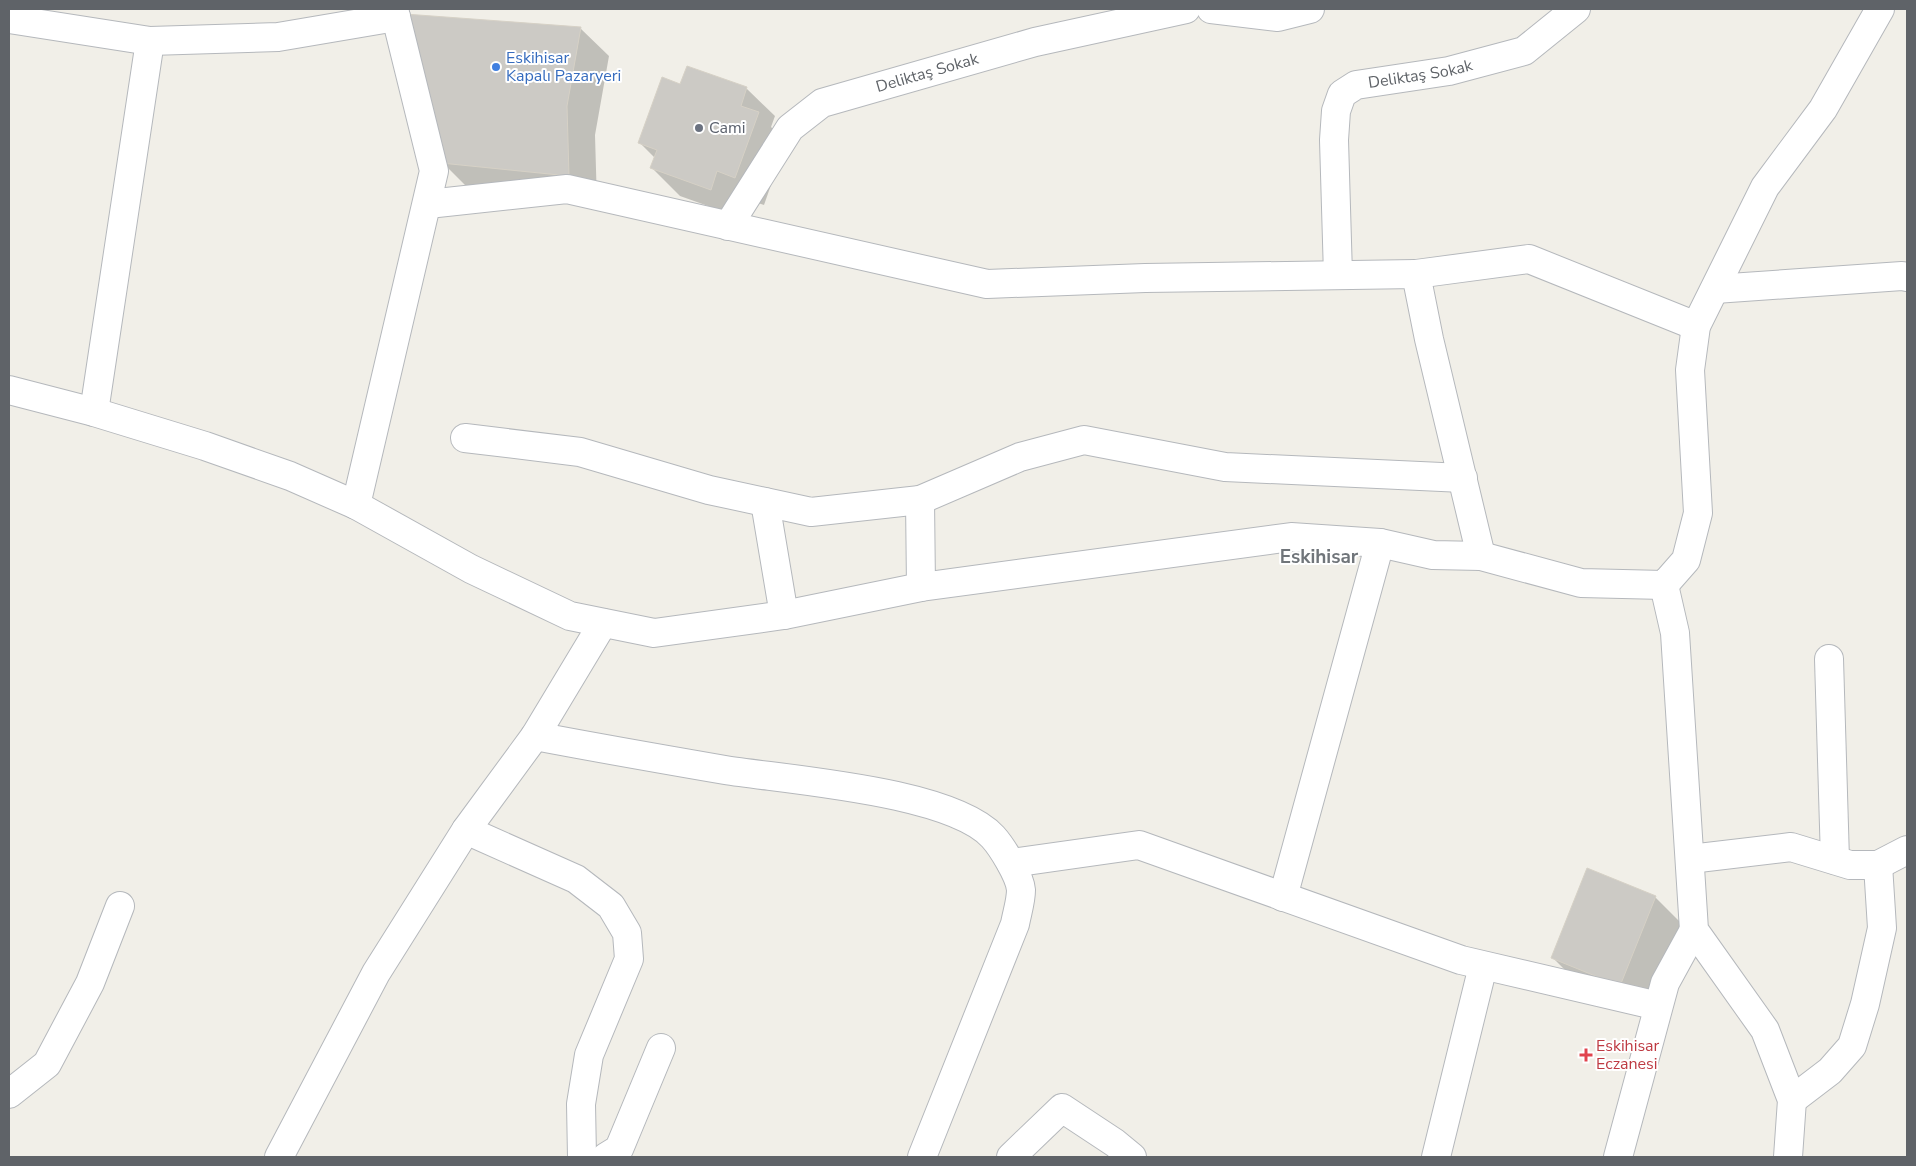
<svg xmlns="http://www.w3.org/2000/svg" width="1916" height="1166" font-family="'Nunito Sans',sans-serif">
<rect width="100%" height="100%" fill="#f1efe8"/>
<g fill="#0003">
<path d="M 580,28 L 609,56 L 595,135 L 597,203 L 470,190 L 442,162 Z"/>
<path d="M 681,86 L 746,88 L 775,116 L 771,127 L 786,142 L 764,205 L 746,199 L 739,217 L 680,196 L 652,168 L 655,158 L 640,143 Z"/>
<path d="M 1655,897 L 1683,925 L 1648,1013 L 1581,986 L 1553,958 Z"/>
</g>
<g fill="#cccac5" stroke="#d6d1c6">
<path d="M 405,14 L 581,27 L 567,106 L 569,176 L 441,163 Z"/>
<path d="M 687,66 L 747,87 L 741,106 L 759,112 L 735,178 L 717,171 L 711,190 L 650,168 L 657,150 L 638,143 L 662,77 L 680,84 Z"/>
<path d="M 1587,868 L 1656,896 L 1620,986 L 1551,958 Z"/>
</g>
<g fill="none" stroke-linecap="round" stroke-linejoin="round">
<defs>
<g id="minor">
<path d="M 1211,9 L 1278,17 L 1310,9"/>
<path d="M 9,19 L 150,41 L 278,37 L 396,17"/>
<path d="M 428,204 L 567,189 L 987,284 L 1145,278 L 1416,274 L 1429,339 L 1481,556"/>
<path id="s1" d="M 728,226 L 790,128 L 822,103 L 1035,42 L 1186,9"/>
<path d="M 1416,274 L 1529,259 L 1696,326"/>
<path id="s2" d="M 1338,275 L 1334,140 L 1336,111 L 1342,94 L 1356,85 L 1449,71 L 1524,51 L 1576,9"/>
<path d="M 1715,289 L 1902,276 L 1907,277"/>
<path d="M 9,390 L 94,412 L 205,446 L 290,476 L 356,505 L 471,569 L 570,616 L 654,633 L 784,615 L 921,587 L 1291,537 L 1380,543 L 1433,555 L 1481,556 L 1581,583 L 1664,585 L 1686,560 L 1698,513 L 1690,370 L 1696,326 L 1765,187 L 1823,109 L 1880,9"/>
<path d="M 94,412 L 150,41"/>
<path d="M 465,438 L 580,452 L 709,490 L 811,512 L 920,500 L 1020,457 L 1084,440 L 1225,467 L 1463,478"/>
<path d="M 920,500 L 921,587"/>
<path d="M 765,502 L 784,615"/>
<path d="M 356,505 L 434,171 L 394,9"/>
<path d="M 1664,585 L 1675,633 L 1694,930 L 1765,1030 L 1792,1100 L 1788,1157"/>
<path d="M 1829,659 L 1835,860"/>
<path d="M 535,736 C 598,748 661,759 725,770 C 788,780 951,791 993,837 C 1002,847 1020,876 1021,890 C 1021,901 1017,913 1015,924 L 922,1157"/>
<path d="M 466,830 L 576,879 L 611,906 L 627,933 L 629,959 L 589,1055 L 581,1104 L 582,1157"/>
<path d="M 1690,859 L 1791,847 L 1850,865 L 1878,865 L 1907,850"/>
<path d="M 1011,863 L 1139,845 L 1461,960 L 1658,1006"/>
<path d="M 1283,897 L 1380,543"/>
<path d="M 9,1094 L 47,1064 L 90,983 L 120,906"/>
<path d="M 1792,1100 L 1830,1071 L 1852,1046 L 1865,1004 L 1882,928 L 1878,865"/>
<path d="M 279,1157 L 376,973 L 466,830 L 535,736 L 603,623"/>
<path d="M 606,1157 L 619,1149 L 661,1048"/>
<path d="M 1011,1157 L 1062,1108 L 1115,1143 L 1132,1157"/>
<path d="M 1436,1157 L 1483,966"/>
<path d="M 1618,1157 L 1665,983 L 1694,930"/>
</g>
</defs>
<use href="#minor" stroke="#b5b8bc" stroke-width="30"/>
<use href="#minor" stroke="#fff" stroke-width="28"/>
</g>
<circle fill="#3f7fe0" stroke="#fff" stroke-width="2" cx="496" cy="67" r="5"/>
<circle fill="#6b7280" stroke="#fff" stroke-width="2" cx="699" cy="128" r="5"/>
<path fill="#e0444e" stroke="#fff" stroke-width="2" d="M1583.5 1047.5h5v5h5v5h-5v5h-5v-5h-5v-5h5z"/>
<g text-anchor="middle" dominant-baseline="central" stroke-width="4" stroke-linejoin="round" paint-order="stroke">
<g font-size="16" fill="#366cbe" stroke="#fff" text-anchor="start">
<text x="506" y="58">Eskihisar<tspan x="506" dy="18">Kapalı Pazaryeri</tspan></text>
</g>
<g font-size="16" fill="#5f6368" stroke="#fff">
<text stroke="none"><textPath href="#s1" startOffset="266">Deliktaş Sokak</textPath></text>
<text stroke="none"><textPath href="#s2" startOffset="264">Deliktaş Sokak</textPath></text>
</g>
<g font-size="16" fill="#5b616d" stroke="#fff" text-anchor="start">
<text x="709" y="128">Cami</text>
</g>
<g font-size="16" fill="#be3a42" stroke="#fff" text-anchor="start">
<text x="1596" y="1046">Eskihisar<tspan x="1596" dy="18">Eczanesi</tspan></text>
</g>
<g font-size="19" font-weight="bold" fill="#70757a" stroke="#fff">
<text x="1319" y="557">Eskihisar</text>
</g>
</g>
<rect width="1916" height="1166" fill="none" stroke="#5f6368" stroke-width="20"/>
</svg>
